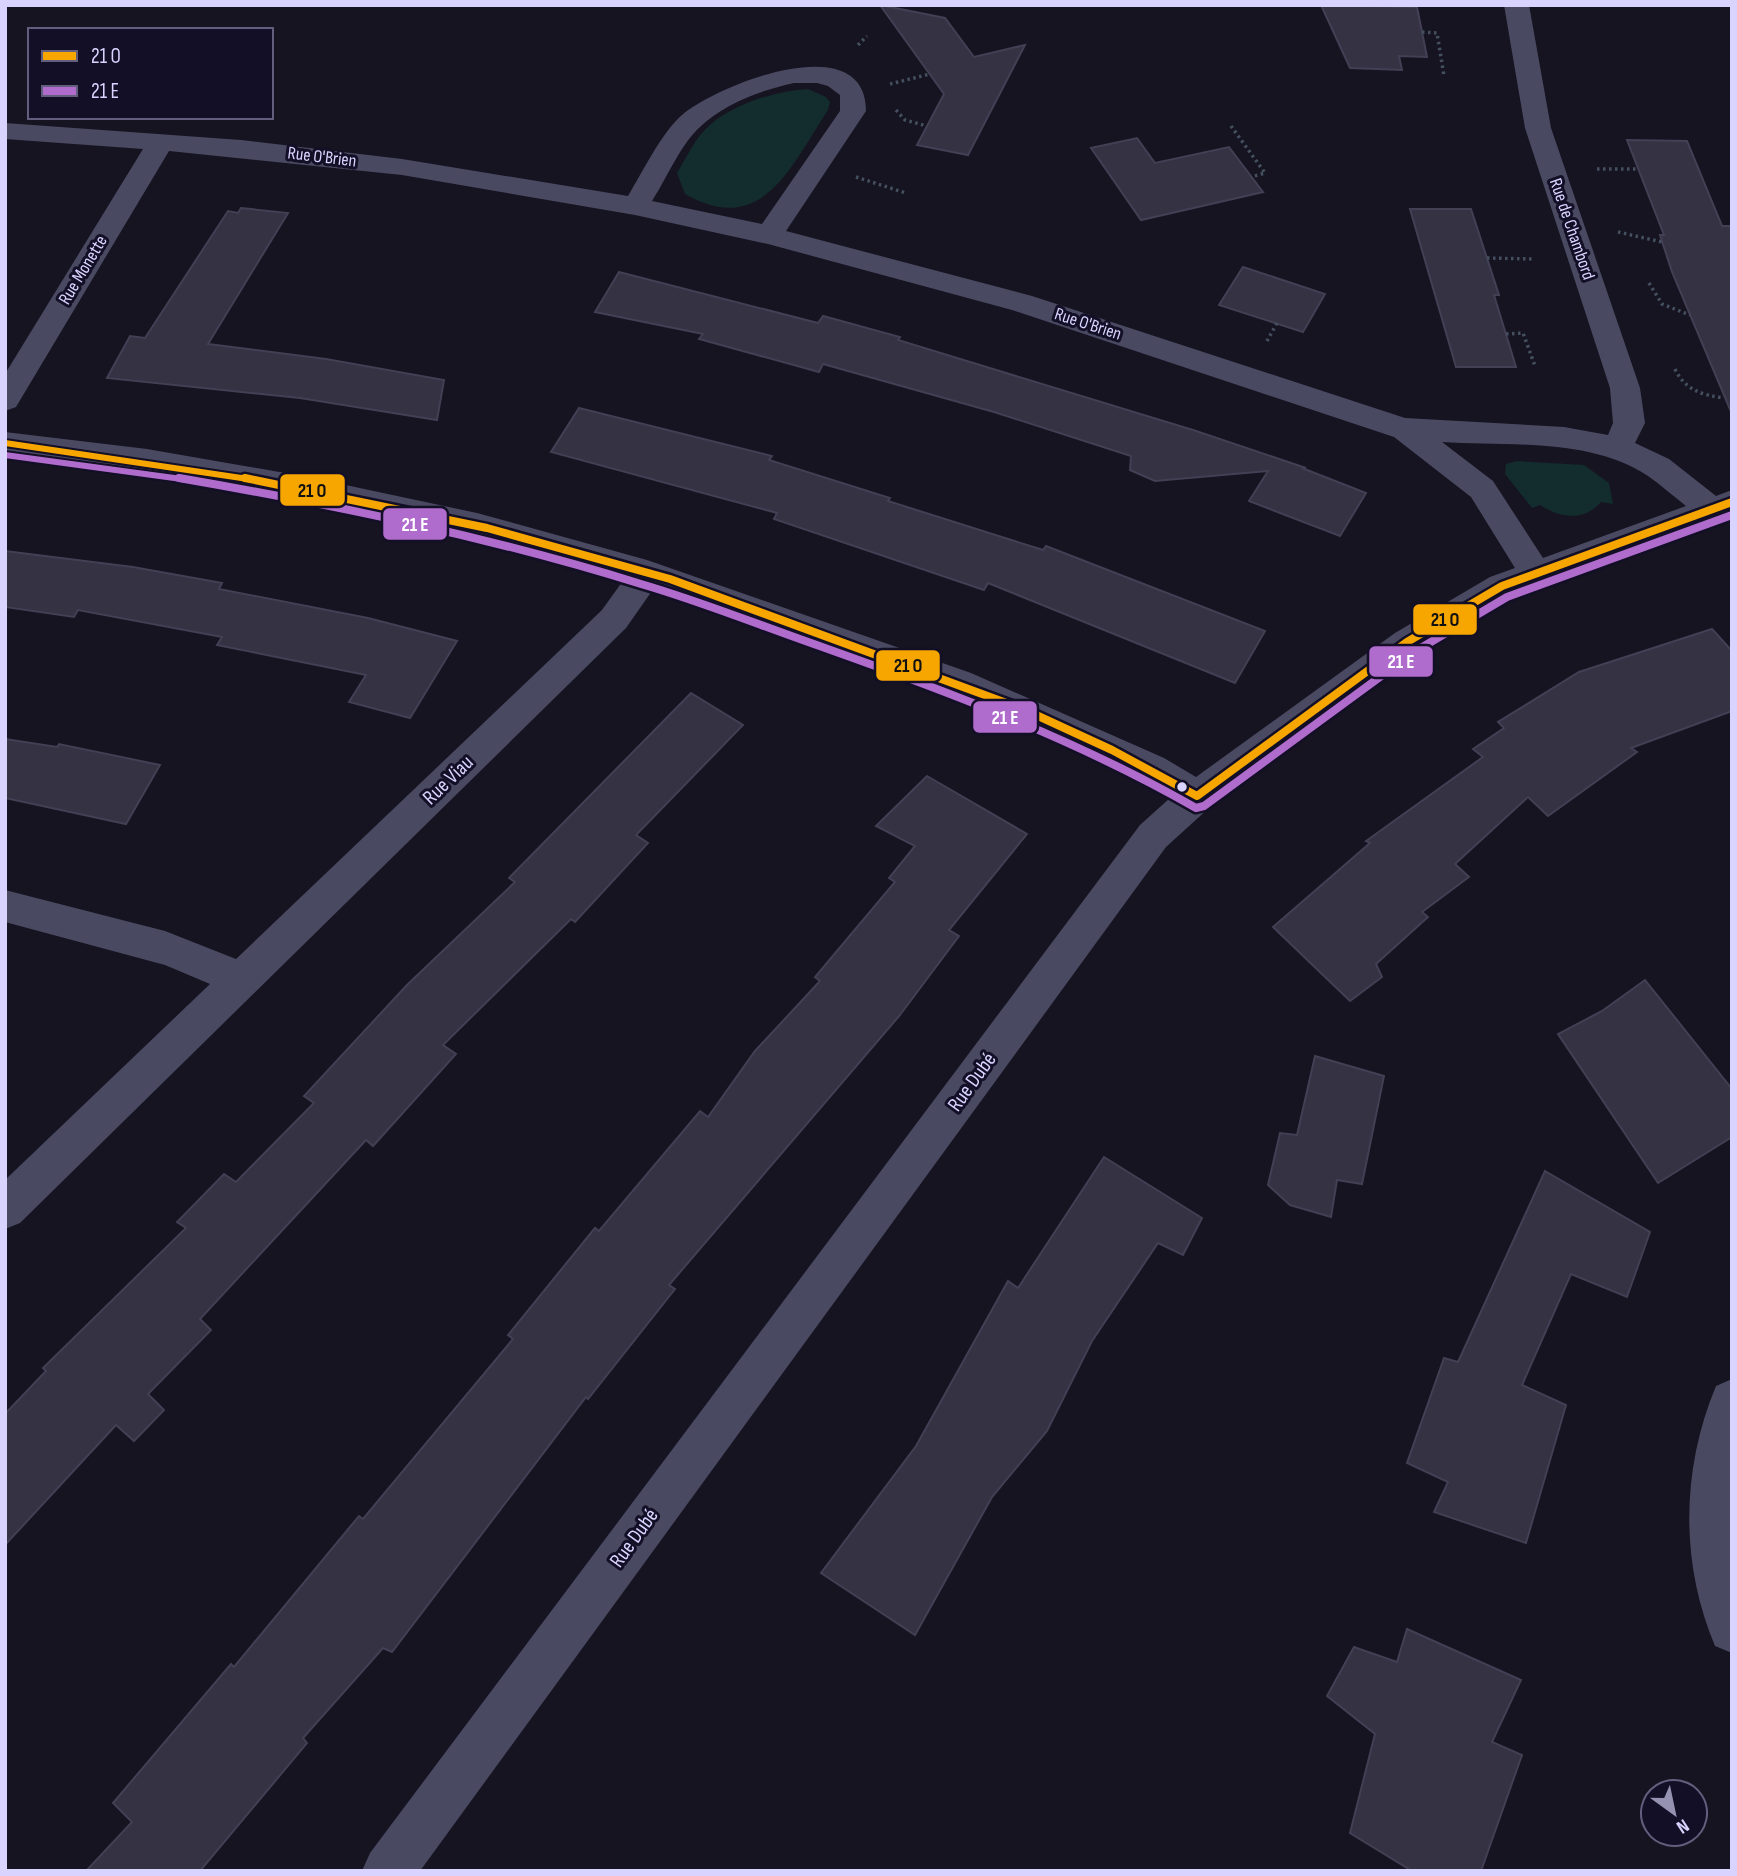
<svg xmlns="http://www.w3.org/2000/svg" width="1737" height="1876" font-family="'Sofia Sans Condensed',sans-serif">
<rect width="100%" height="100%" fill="#161421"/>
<g fill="#132c2d">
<path d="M 808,89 L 826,97 L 830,102 L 828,110 C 792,164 763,239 685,194 L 677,173 C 687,157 696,136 711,124 C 736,103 776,91 808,89 Z"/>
<path d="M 1517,461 L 1584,465 L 1609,483 L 1613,504 L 1601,502 C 1584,522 1560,518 1540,505 L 1532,508 L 1505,474 L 1506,464 Z"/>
</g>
<g fill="#343243" stroke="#433f54" stroke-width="2">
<path d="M 880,5 L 945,18 L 974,57 L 1025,45 L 968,155 L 917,145 L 944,94 Z"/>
<path d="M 1321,5 L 1417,7 L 1427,57 L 1399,56 L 1402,70 L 1350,68 Z"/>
<path d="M 1137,138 L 1155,163 L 1229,147 L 1263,192 L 1141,220 L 1091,148 Z"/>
<path d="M 1627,140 L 1687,141 L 1722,226 L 1732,226 L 1732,414 L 1672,272 L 1660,235 L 1664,235 Z"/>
<path d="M 241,208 L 288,213 L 208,344 L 326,359 L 444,380 L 437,420 L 300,398 L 107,378 L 130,336 L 145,338 L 228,211 L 238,213 Z"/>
<path d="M 1410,209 L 1471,209 L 1499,295 L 1494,295 L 1516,367 L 1456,367 Z"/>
<path d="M 1243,267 L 1325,294 L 1303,332 L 1219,305 Z"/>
<path d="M 619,272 L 818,323 L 823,316 L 900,337 L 898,340 L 1193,430 L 1306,468 L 1302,468 L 1366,493 L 1340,536 L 1249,501 L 1268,471 L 1155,481 L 1130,470 L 1131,456 L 994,412 L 823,364 L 819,372 L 699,339 L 703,334 L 595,312 Z"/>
<path d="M 579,408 L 772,456 L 769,460 L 890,498 L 888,501 L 1043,550 L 1046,546 L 1265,631 L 1235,683 L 988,583 L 984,590 L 774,519 L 777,513 L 551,452 Z"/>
<path d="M 5,551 L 133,567 L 222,583 L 219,589 L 368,618 L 457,641 L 410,718 L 349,702 L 366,675 L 217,645 L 222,637 L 78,610 L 74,617 L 5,607 Z"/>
<path d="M 1712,629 L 1732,651 L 1732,711 L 1631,748 L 1637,752 L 1548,816 L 1528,797 L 1455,864 L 1469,877 L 1422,912 L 1428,917 L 1376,964 L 1382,977 L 1350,1001 L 1273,927 L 1370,843 L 1366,841 L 1483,757 L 1473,749 L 1504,728 L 1498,722 L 1579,672 Z"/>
<path d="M 691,693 L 743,725 L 636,835 L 648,843 L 575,922 L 571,919 L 443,1045 L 456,1054 L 373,1146 L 366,1140 L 200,1319 L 211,1330 L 148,1394 L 164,1410 L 134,1441 L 116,1425 L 5,1545 L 5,1414 L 46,1371 L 43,1368 L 186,1228 L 177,1222 L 224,1174 L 236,1182 L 314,1103 L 304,1096 L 407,985 L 515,882 L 509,878 Z"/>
<path d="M 5,739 L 57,747 L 59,744 L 160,765 L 126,824 L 5,798 Z"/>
<path d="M 927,776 L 1027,834 L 949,930 L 959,936 L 900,1015 L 669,1285 L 675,1289 L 588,1399 L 586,1397 L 392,1652 L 383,1648 L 303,1738 L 307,1743 L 200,1871 L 86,1871 L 132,1822 L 113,1803 L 231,1664 L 234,1667 L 359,1516 L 363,1519 L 513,1339 L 508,1335 L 595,1228 L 599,1231 L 700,1111 L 708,1117 L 755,1051 L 820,981 L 815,977 L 895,882 L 889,878 L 915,846 L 876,826 Z"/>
<path d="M 1645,980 L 1732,1089 L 1732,1137 L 1658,1183 L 1558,1034 L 1602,1011 Z"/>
<path d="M 1315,1056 L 1384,1076 L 1362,1184 L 1337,1180 L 1331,1217 L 1290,1205 L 1268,1185 L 1280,1133 L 1297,1135 Z"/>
<path d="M 1104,1157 L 1202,1218 L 1183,1255 L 1158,1243 L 1092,1341 L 1047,1431 L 992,1497 L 915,1635 L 821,1573 L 916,1446 L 1008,1281 L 1018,1288 Z"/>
<path d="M 1545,1171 L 1650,1232 L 1627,1297 L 1571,1274 L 1522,1385 L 1566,1405 L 1526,1543 L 1434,1512 L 1448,1482 L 1407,1463 L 1444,1358 L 1458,1362 Z"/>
<path d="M 1407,1629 L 1521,1680 L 1492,1742 L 1522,1755 L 1481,1871 L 1412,1871 L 1350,1833 L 1375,1734 L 1327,1696 L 1354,1647 L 1397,1662 Z"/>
</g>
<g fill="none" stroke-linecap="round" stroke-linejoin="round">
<g stroke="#44505f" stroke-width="3.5" stroke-dasharray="2.5 3.5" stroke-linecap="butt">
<path d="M 1422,32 L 1437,33 L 1444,76"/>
<path d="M 858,45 L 867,36"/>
<path d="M 890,84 L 930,74"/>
<path d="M 896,110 L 905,120 L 927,126"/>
<path d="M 1231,126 L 1265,173 L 1251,177"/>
<path d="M 1597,169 L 1638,169"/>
<path d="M 856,177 L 906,193"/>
<path d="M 1618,232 L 1662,242"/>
<path d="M 1487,258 L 1535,259"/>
<path d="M 1649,283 L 1662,304 L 1690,315"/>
<path d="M 1506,334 L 1523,333 L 1535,366"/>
<path d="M 1267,341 L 1277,323"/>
<path d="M 1675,369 C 1685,390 1702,395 1724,398"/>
</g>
<g fill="#4a4962" fill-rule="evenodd">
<path d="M 1504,5 L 1529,5 L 1551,128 L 1640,388 L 1645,423 L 1635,443 L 1669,459 L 1716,496 L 1732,490 L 1732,515 L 1514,595 L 1463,623 L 1281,752 L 1210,807 L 1166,847 L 420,1871 L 362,1871 L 370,1853 L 1140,825 L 1170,798 L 1138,778 L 947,693 L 654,588 L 626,628 L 20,1223 L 5,1229 L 5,1180 L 210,984 L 165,965 L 5,922 L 5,890 L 165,931 L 236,959 L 602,610 L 625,578 C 575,564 526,549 476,537 C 321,499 164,473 5,454 L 5,432 L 147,449 L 308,477 L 477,513 L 647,560 L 971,673 L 1164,758 L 1196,777 L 1395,633 L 1490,577 L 1515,568 L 1471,497 L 1394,437 L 1012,310 L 768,244 L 635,215 L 402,175 L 169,151 L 16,407 L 5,411 L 5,374 L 143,149 L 5,139 L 5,123 L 241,140 L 402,159 L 628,196 C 642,173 662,132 682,115 C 718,84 866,26 866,111 L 786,231 L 1032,296 L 1405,418 L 1564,427 L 1608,435 L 1613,423 L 1610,388 L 1525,128 ZM 794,83 L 817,83 L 828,86 L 840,95 L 840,111 L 762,224 L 652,201 C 667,178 680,145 700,127 C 725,103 762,90 794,83 ZM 1442,442 C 1508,446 1591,438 1648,476 C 1661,485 1673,496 1686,506 L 1543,558 L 1493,481 Z"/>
<path d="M 1732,1379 L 1732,1653 L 1715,1646 C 1680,1563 1681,1470 1716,1386 Z"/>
</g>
<defs>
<path id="bus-1-far1" d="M 5,443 L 255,480"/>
<path id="bus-1" d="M 245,478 L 487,528 L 670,579 L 1023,709 L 1112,750 L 1197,796 L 1407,642 L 1502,586 L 1732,502"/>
<path id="bus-2-far1" d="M 5,455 L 189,480"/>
<path id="bus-2" d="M 179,478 C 335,505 490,537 641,584 C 703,602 764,627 825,648 C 952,693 1079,741 1196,808 L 1204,806 L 1414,652 L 1507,597 L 1732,515"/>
</defs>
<use href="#bus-1-far1" stroke="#130f26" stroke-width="10"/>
<use href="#bus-1" stroke="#130f26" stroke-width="13"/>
<use href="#bus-2-far1" stroke="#130f26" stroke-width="10"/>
<use href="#bus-2" stroke="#130f26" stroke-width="13"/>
<use href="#bus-1-far1" stroke="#f7a600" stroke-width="6"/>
<use href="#bus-1" stroke="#f7a600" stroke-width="8"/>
<use href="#bus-2-far1" stroke="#b06ccc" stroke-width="6"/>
<use href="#bus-2" stroke="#b06ccc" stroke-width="8"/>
</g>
<circle fill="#d9d4ff" stroke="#130f26" stroke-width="2.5" cx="1182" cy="787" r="6"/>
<g text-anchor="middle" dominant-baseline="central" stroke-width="6" stroke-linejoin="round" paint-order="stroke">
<g font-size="18" fill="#d9d4ff" stroke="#130f26">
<text transform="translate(322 157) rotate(7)">Rue O'Brien</text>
<text transform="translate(1572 229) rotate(71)">Rue de Chambord</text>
<text transform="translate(83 270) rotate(-59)">Rue Monette</text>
<text transform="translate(1088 324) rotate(18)">Rue O'Brien</text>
</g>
<g font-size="21" fill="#d9d4ff" stroke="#130f26">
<text transform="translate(448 780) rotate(-44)">Rue Viau</text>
<text transform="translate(972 1082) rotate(-54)">Rue Dubé</text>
<text transform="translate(634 1538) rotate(-54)">Rue Dubé</text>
</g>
</g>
<g stroke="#130f26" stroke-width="2.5">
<rect x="279" y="473" width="67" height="34" rx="7" fill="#f7a600"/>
<rect x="382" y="507" width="66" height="34" rx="7" fill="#b06ccc"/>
<rect x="1412" y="603" width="66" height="33" rx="7" fill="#f7a600"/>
<rect x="1368" y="645" width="66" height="33" rx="7" fill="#b06ccc"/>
<rect x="875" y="649" width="66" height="33" rx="7" fill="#f7a600"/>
<rect x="972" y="700" width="66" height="34" rx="7" fill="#b06ccc"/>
</g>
<g font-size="19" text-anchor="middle" font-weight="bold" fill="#fff">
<text x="415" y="531">21 E</text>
<text x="1401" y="668">21 E</text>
<text x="1005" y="724">21 E</text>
</g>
<g font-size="19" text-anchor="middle" font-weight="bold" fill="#111">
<text x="312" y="497">21 O</text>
<text x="1445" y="626">21 O</text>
<text x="908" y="672">21 O</text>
</g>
<rect width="1737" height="1876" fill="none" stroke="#d9d4ff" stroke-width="14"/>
<rect x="28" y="28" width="245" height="91" fill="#130f26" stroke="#625e7d" stroke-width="2"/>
<rect x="42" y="51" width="35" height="10" fill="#f7a600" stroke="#625e7d" stroke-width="2"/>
<text x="91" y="63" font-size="21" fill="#d9d4ff">21 O</text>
<rect x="42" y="86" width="35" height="10" fill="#b06ccc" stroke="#625e7d" stroke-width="2"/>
<text x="91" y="98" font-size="21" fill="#d9d4ff">21 E</text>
<g transform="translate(1674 1813) rotate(147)"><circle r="33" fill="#130f26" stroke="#625e7d" stroke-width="2"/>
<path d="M0-5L12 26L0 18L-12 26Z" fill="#9591b1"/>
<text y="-10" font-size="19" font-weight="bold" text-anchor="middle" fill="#d9d4ff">N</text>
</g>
</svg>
